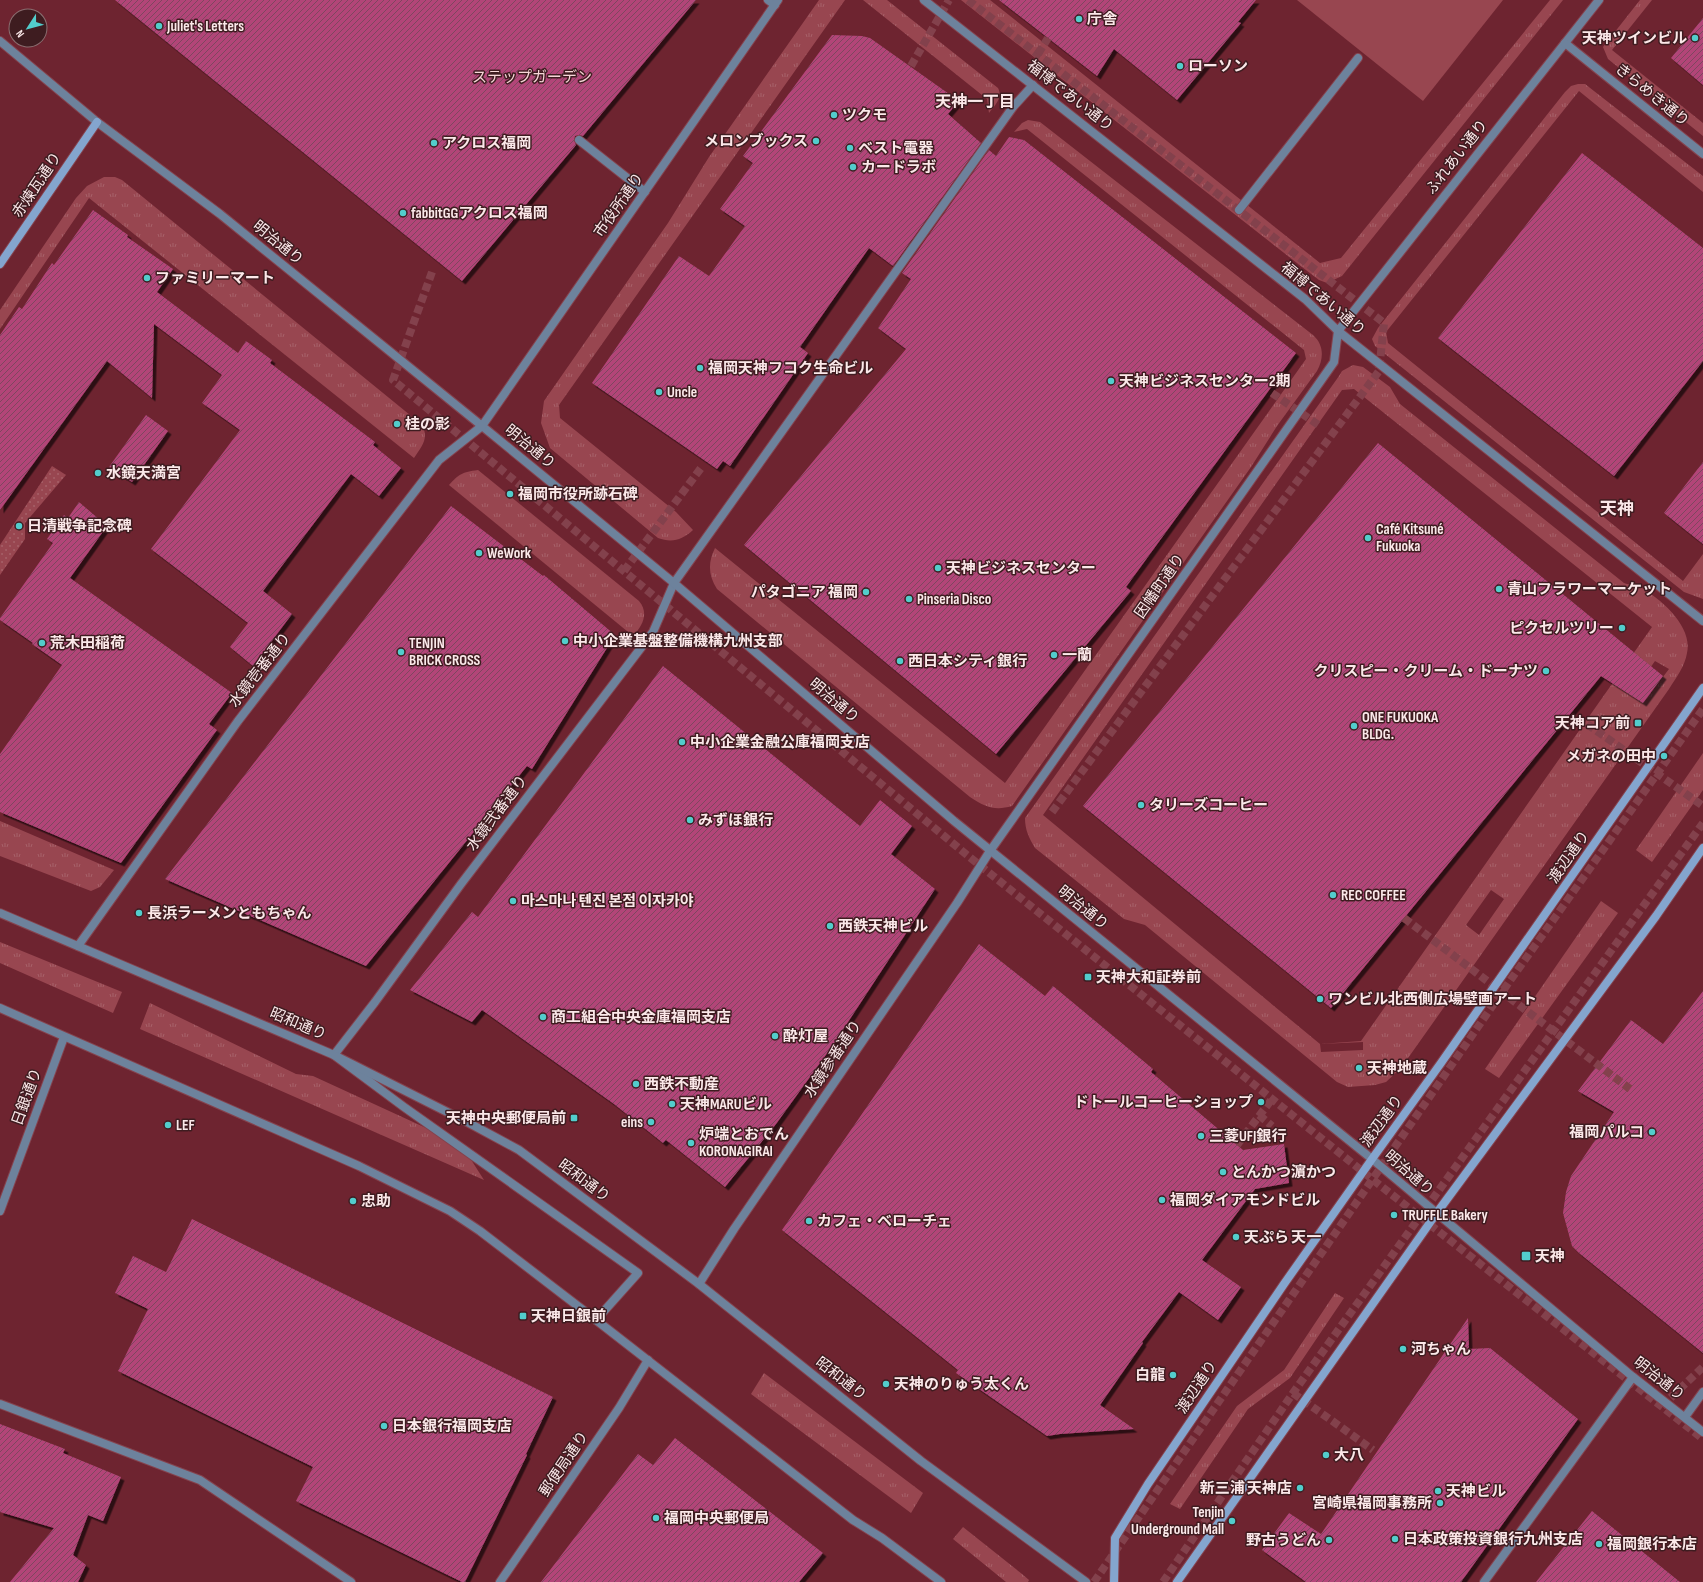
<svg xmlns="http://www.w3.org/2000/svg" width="1703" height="1582" font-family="'Sofia Sans Condensed','Noto Sans JP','Noto Sans KR',sans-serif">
<defs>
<pattern id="grass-tufts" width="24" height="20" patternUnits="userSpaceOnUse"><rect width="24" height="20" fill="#984650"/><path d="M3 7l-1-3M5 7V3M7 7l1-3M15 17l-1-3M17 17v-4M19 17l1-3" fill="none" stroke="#a76169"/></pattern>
<pattern id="garden-dots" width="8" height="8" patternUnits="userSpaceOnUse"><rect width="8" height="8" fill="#984650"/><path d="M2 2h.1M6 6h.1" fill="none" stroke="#a76169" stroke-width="1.8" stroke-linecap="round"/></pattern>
<pattern id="building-hatch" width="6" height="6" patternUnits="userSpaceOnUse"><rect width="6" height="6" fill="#b24578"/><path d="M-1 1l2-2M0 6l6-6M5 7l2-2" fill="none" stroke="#7e465f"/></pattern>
<filter id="shadow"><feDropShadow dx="3.5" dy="3.5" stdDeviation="0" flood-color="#0009"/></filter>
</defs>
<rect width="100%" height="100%" fill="#6e2430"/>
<g fill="url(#grass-tufts)" fill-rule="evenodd">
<path d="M 819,0 L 845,0 L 559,405 L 560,418 L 676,512 L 693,530 C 682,540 672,543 658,538 L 550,448 L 541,423 L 544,401 L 668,223 L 709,157 Z"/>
<path d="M 863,0 L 887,0 L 998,88 C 1003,98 995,105 989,113 L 987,99 Z"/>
<path d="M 961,0 L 990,0 L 1320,263 L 1341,258 L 1550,0 L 1563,0 L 1342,276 L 1327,283 L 1319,280 L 1302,267 Z"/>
<path d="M 1640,0 L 1652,0 L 1612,50 L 1703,123 L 1703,136 L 1608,59 L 1603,47 Z"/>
<path d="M 1578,84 L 1585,84 L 1703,176 L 1703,192 L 1579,91 L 1386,332 L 1388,343 L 1683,581 L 1703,554 L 1703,599 L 1684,592 L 1375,346 L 1372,339 L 1378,328 L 1565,92 L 1571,86 Z"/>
<path d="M 1028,120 L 1040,122 L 1313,335 C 1324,345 1324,358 1317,371 L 1277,426 L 1251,467 L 1012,806 C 995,811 985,807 970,797 L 717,589 C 708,575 708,562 715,548 L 1005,783 L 1306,359 L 1304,350 L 1027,129 L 1014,132 L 1022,123 Z"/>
<path d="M 104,177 L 115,177 L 122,180 L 421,424 C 430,437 422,446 414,458 L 89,198 L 0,329 L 0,310 L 76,198 L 87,186 Z"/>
<path d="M 1353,365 L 1363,367 L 1390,387 L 1400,404 L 1624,583 C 1629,585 1637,585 1642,588 C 1662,600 1693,627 1687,653 C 1685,666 1676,678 1669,689 L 1401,1068 L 1386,1082 L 1375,1085 L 1348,1087 L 1337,1082 L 1145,925 L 1124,919 L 1035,848 C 1029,838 1025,830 1025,818 L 1339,376 L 1342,371 ZM 1354,389 L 1652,627 L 1361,1041 L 1320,1044 L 1043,815 L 1342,390 ZM 1655,661 L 1669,669 L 1643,703 L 1631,695 ZM 1491,890 L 1504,899 L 1479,935 L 1466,925 ZM 1363,1042 L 1363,1050 L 1321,1052 L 1320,1044 Z"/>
<path d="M 478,470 L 639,601 C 649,613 643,625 633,636 L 449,485 C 459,474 462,472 478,470 Z"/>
<path d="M 1703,753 L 1703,790 L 1652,862 L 1636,850 Z"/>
<path d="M 0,821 L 114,870 L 100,887 L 91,891 L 0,856 Z"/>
<path d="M 1601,901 L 1618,913 L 1499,1078 L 1485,1069 Z"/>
<path d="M 0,942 L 122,992 L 113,1013 L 0,963 Z"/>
<path d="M 150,1003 L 296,1074 L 313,1076 L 461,1144 L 484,1180 L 140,1029 Z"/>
<path d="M 1335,1293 L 1344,1298 L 1290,1378 L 1248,1409 L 1180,1509 L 1170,1504 L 1237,1406 L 1284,1370 Z"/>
<path d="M 764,1373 L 923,1493 L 911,1513 L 751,1394 Z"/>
<path d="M 963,1527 L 1022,1574 L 1029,1580 L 1028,1582 L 1006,1582 L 953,1539 Z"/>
</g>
<path fill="#984650" d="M 1297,0 L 1503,0 L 1423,101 Z"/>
<path fill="url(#garden-dots)" d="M 52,466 L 66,475 L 25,523 L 25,539 L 0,575 L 0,545 Z"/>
<g fill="url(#building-hatch)" filter="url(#shadow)">
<path d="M 115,0 L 696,0 L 583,136 L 579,135 L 575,136 L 574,140 L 576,145 L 462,281 Z"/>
<path d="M 999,0 L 1256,0 L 1238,22 L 1241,23 L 1177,100 L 1114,49 L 1097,76 Z"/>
<path d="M 1703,18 L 1703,85 L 1671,58 Z"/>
<path d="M 832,35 L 862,36 L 870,38 L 959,101 L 948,114 L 981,143 L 893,266 L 869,248 L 800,347 L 808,353 L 730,466 L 723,461 L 717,469 L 592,383 L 679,256 L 709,276 L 745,226 L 720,209 L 753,163 L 743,156 Z"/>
<path d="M 1009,137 L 1024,140 L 1296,353 L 1126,587 L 1131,591 L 996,754 L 744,545 L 906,349 L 878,328 L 911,279 L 902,273 L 989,150 L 996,156 Z"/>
<path d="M 1582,153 L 1703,248 L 1703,361 L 1614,476 L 1438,338 Z"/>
<path d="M 93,210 L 128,235 L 127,237 L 173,269 L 157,292 L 238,353 L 246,341 L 272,360 L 270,363 L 375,442 L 373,445 L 401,468 L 379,496 L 351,474 L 263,591 L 292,614 L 253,666 L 230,647 L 248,623 L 151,549 L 240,430 L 202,403 L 222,375 L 154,324 L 152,398 L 107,361 L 0,510 L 0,335 L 19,307 L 22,309 L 52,263 L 54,265 Z"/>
<path d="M 146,415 L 168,431 L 132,482 L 109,467 Z"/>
<path d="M 1378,443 L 1663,676 L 1643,703 L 1601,676 L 1331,1008 L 1083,806 Z"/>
<path d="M 1703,462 L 1703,544 L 1664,513 Z"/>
<path d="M 79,502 L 107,526 L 70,578 L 232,693 L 209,724 L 217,730 L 121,863 L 0,812 L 0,754 L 62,665 L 32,644 L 33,643 L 0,620 L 0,618 L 53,543 L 47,539 L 64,515 L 68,518 Z"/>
<path d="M 451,506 L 543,576 L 544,575 L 615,635 L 532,769 L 527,766 L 366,966 L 165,879 Z"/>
<path d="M 663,666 L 860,826 L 880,800 L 912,826 L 891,854 L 935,889 L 833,1045 L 776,1124 L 725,1187 L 666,1140 L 663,1143 L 614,1104 L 482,1010 L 472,1022 L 410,990 L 472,912 L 478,917 Z"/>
<path d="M 979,944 L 1045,996 L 1053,986 L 1153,1069 L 1151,1072 L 1243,1150 L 1284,1144 L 1289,1183 L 1255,1189 L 1202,1260 L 1241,1287 L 1218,1320 L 1179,1292 L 1142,1342 L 1143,1343 L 1100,1405 L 1134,1429 L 1060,1434 L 1047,1436 L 956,1373 L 958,1370 L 782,1230 Z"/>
<path d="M 1703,991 L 1703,1353 L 1579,1253 L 1572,1246 L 1563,1213 L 1566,1192 L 1571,1176 L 1614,1112 L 1578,1091 L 1631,1020 L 1663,1044 Z"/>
<path d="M 192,1219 L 553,1397 L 526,1454 L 527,1455 L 465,1582 L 462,1582 L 296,1501 L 313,1467 L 118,1371 L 148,1309 L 115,1293 L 133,1256 L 166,1272 Z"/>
<path d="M 1468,1318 L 1469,1349 L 1490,1348 L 1578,1419 L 1461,1582 L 1306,1582 L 1262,1550 L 1289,1513 L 1321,1534 Z"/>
<path d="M 0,1424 L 65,1449 L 63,1453 L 121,1477 L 103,1521 L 88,1515 L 73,1555 L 86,1565 L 78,1582 L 10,1582 L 54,1528 L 0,1512 Z"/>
<path d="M 675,1438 L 823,1553 L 799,1582 L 541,1582 L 638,1454 L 653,1465 Z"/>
<path d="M 1592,1511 L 1628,1540 L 1680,1582 L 1536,1582 Z"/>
</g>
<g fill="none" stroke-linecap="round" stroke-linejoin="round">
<g stroke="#83414c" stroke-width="8" stroke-dasharray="8 4" stroke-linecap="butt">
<path d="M 968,0 L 1384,323 L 1379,371 L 1052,812"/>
<path d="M 1038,54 L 1048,38"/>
<path d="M 911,66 L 949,0"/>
<path d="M 432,272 L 393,380 L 967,855 L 1372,1179 L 1703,1439"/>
<path d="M 1272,393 L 1320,426"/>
<path d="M 624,571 L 701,468"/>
<path d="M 1587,724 L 1703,806"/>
<path d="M 1404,918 L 1630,1089"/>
<path d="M 1259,1115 L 1272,1126"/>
<path d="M 1237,1145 L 1272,1099"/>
<path d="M 1293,1393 L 1373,1450"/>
<path d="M 1662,1406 L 1703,1367"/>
<path d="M 1094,1582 L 1502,992 L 1703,709"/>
<path d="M 1163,1582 L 1293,1393 L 1703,823"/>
</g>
<defs>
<g id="service">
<path d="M 768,0 L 775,5"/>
<path d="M 579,140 L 645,192"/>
</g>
<path id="pedestrian" d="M 1239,210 L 1358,58"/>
<g id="minor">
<path d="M 1338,331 L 1703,621"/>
<path d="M 699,1284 L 734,1229 L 957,903 L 990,851 L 1334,362 L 1338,331"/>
<path d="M 596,1320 L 638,1273 L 404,1107 L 334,1055 L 375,1002 L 461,884 L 653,632 L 674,583 L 1013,107 L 1033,85"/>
<path d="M 0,1404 L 200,1480 L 351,1582"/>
<path d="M 1685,1417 L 1703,1392"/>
<path d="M 500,1582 L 619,1408 L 648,1360"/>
<path d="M 1484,1582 L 1633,1377"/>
</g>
<g id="tertiary">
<path d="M 924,0 L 1305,299 L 1338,331 L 1599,0"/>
<path d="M 0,41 L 97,122 L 220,214 L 482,426 L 674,583 L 954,821 L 1372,1159 L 1633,1377 L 1703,1432"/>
<path d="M 1565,43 L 1703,154"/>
<path d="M 0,913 L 334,1055 L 469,1123 L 519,1150 L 699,1284 L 921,1461 L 1086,1582"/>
<path d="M 78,946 L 238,721 L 439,460 L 482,426 L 778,0"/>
<path d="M 0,1008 L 359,1166 L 450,1211 L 480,1231 L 596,1320 L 853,1520 L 882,1538 L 941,1582"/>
<path d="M 0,1211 L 64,1037"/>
</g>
<g id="secondary">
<path d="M 0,264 L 97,122"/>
<path d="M 1114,1582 L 1115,1538 L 1148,1484 L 1284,1284 L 1372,1159 L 1441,1063 L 1703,688"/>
<path d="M 1177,1582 L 1436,1214 L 1656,916 L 1703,848"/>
</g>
</defs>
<use href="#service" stroke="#85434e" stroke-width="10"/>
<use href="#pedestrian" stroke="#85434e" stroke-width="10"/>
<use href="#minor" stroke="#85434e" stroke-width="10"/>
<use href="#tertiary" stroke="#85434e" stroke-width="10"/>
<use href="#secondary" stroke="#85434e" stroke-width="10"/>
<use href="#service" stroke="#6d829c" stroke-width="8"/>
<use href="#pedestrian" stroke="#6d829c" stroke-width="8"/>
<use href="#minor" stroke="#6d829c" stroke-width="8"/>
<use href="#tertiary" stroke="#6d829c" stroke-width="8"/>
<use href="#secondary" stroke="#84a5ce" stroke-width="8"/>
</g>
<g fill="#52cdcc" stroke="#3e1c20" stroke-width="1.5">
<circle cx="1079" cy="19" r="4"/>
<circle cx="159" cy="26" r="4"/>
<circle cx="1695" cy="38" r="4"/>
<circle cx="1180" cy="66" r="4"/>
<circle cx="834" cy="115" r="4"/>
<circle cx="816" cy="141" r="4"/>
<circle cx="434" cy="143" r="4"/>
<circle cx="850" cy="148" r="4"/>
<circle cx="853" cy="167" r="4"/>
<circle cx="403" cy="213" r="4"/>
<circle cx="147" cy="278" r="4"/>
<circle cx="700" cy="368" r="4"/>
<circle cx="1111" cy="381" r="4"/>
<circle cx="659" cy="392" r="4"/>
<circle cx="397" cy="424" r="4"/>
<circle cx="98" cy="473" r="4"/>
<circle cx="510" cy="494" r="4"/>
<circle cx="19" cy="526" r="4"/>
<circle cx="1368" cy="538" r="4"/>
<circle cx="479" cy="553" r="4"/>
<circle cx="938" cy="568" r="4"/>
<circle cx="1499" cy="589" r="4"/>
<circle cx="866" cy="592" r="4"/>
<circle cx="909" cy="599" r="4"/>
<circle cx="1622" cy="628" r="4"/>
<circle cx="565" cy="641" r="4"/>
<circle cx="42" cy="643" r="4"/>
<circle cx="401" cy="652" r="4"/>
<circle cx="1054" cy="655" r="4"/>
<circle cx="900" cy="661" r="4"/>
<circle cx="1546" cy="671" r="4"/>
<rect x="1634" y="719" width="8" height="8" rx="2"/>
<circle cx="1354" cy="726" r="4"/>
<circle cx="682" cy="742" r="4"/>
<circle cx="1664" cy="756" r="4"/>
<circle cx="1141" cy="805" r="4"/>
<circle cx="690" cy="820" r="4"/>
<circle cx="1333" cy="895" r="4"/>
<circle cx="513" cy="901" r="4"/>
<circle cx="139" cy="913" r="4"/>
<circle cx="830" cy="926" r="4"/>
<rect x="1084" y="973" width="8" height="8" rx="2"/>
<circle cx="1320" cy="999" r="4"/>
<circle cx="543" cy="1017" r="4"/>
<circle cx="775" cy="1036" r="4"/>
<circle cx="1359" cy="1068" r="4"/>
<circle cx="636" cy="1084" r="4"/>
<circle cx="1261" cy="1102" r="4"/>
<circle cx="672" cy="1104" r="4"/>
<rect x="570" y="1114" width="8" height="8" rx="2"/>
<circle cx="651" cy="1122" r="4"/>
<circle cx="168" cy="1125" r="4"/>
<circle cx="1652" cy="1132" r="4"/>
<circle cx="1201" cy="1136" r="4"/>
<circle cx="691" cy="1143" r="4"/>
<circle cx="1223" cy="1172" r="4"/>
<circle cx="1162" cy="1200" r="4"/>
<circle cx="353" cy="1201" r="4"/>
<circle cx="1394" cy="1215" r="4"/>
<circle cx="809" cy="1221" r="4"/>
<circle cx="1236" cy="1237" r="4"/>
<rect x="1521" y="1251" width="10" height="10" rx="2"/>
<rect x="519" y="1312" width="8" height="8" rx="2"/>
<circle cx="1403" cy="1349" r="4"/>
<circle cx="1173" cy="1375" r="4"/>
<circle cx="886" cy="1384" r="4"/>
<circle cx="384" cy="1426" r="4"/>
<circle cx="1326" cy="1455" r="4"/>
<circle cx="1300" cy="1488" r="4"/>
<circle cx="1438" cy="1491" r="4"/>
<circle cx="1440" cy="1503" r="4"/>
<circle cx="656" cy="1518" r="4"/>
<circle cx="1232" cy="1521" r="4"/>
<circle cx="1395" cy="1539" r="4"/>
<circle cx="1329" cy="1540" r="4"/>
<circle cx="1599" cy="1544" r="4"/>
</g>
<g text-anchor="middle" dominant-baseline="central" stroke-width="3" stroke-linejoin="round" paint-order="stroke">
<g font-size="15" font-weight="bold" fill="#fbe8e9" stroke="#3e1c20" text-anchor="start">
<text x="1087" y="19">庁舎</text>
<text x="167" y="26">Juliet's Letters</text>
<text x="1687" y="38" text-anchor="end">天神ツインビル</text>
<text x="1188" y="66">ローソン</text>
<text x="842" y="115">ツクモ</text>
<text x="808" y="141" text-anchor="end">メロンブックス</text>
<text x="442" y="143">アクロス福岡</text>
<text x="858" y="148">ベスト電器</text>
<text x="861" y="167">カードラボ</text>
<text x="411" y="213">fabbitGGアクロス福岡</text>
<text x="155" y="278">ファミリーマート</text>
<text x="708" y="368">福岡天神フコク生命ビル</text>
<text x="1119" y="381">天神ビジネスセンター2期</text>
<text x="667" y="392">Uncle</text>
<text x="405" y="424">桂の影</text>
<text x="106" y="473">水鏡天満宮</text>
<text x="518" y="494">福岡市役所跡石碑</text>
<text x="27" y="526">日清戦争記念碑</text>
<text x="1376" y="529">Café Kitsuné<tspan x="1376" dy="17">Fukuoka</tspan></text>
<text x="487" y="553">WeWork</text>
<text x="946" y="568">天神ビジネスセンター</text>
<text x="1507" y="589">青山フラワーマーケット</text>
<text x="858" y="592" text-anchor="end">パタゴニア 福岡</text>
<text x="917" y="599">Pinseria Disco</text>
<text x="1614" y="628" text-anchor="end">ピクセルツリー</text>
<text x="573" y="641">中小企業基盤整備機構九州支部</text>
<text x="50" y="643">荒木田稲荷</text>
<text x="409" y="643">TENJIN<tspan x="409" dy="17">BRICK CROSS</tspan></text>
<text x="1062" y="655">一蘭</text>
<text x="908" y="661">西日本シティ銀行</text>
<text x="1538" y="671" text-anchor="end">クリスピー・クリーム・ドーナツ</text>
<text x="1362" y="717">ONE FUKUOKA<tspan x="1362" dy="17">BLDG.</tspan></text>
<text x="1630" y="723" text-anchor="end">天神コア前</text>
<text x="690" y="742">中小企業金融公庫福岡支店</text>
<text x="1656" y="756" text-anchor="end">メガネの田中</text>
<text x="1149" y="805">タリーズコーヒー</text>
<text x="698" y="820">みずほ銀行</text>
<text x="1341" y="895">REC COFFEE</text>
<text x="521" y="901">마스마나 텐진 본점 이자카야</text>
<text x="147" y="913">長浜ラーメンともちゃん</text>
<text x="838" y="926">西鉄天神ビル</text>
<text x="1096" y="977">天神大和証券前</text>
<text x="1328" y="999">ワンビル北西側広場壁画アート</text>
<text x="551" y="1017">商工組合中央金庫福岡支店</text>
<text x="783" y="1036">酔灯屋</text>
<text x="1367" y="1068">天神地蔵</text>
<text x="644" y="1084">西鉄不動産</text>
<text x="1253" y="1102" text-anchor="end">ドトールコーヒーショップ</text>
<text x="680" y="1104">天神MARUビル</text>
<text x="566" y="1118" text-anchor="end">天神中央郵便局前</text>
<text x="643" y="1122" text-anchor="end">eins</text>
<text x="176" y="1125">LEF</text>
<text x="1644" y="1132" text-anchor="end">福岡パルコ</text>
<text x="699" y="1134">炉端とおでん<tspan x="699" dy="17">KORONAGIRAI</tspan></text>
<text x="1209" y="1136">三菱UFJ銀行</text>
<text x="1231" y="1172">とんかつ濵かつ</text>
<text x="1170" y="1200">福岡ダイアモンドビル</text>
<text x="361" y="1201">忠助</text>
<text x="1402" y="1215">TRUFFLE Bakery</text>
<text x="817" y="1221">カフェ・ベローチェ</text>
<text x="1244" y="1237">天ぷら 天一</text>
<text x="1535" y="1256">天神</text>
<text x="531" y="1316">天神日銀前</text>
<text x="1411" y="1349">河ちゃん</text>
<text x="1165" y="1375" text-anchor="end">白龍</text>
<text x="894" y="1384">天神のりゅう太くん</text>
<text x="392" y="1426">日本銀行福岡支店</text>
<text x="1334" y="1455">大八</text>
<text x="1292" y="1488" text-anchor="end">新三浦 天神店</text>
<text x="1446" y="1491">天神ビル</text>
<text x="1432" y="1503" text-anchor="end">宮崎県福岡事務所</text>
<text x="1224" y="1512" text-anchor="end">Tenjin<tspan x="1224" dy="17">Underground Mall</tspan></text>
<text x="664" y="1518">福岡中央郵便局</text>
<text x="1403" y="1539">日本政策投資銀行九州支店</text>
<text x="1321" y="1540" text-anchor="end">野古うどん</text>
<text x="1607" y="1544">福岡銀行本店</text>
</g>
<g font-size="15" fill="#f7d6d8" stroke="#3e1c20">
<text x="532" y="77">ステップガーデン</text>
</g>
<g font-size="15" fill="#fbe8e9" stroke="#3e1c20">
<text transform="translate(1652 95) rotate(39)">きらめき通り</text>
<text transform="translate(1070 96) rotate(38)">福博であい通り</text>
<text transform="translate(1457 157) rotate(-52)">ふれあい通り</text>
<text transform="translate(37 185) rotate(-56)">赤煉瓦通り</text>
<text transform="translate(619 205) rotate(-55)">市役所通り</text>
<text transform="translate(278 243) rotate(39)">明治通り</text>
<text transform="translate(1323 299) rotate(40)">福博であい通り</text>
<text transform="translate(530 447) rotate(39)">明治通り</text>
<text transform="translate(1160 586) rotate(-55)">因幡町通り</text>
<text transform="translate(260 670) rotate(-52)">水鏡壱番通り</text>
<text transform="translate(834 701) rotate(40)">明治通り</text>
<text transform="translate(497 813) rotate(-53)">水鏡弐番通り</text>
<text transform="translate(1569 857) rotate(-55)">渡辺通り</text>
<text transform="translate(1083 908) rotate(39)">明治通り</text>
<text transform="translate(298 1024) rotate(23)">昭和通り</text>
<text transform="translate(833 1059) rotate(-56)">水鏡参番通り</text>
<text transform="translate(27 1097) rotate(-70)">日銀通り</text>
<text transform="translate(1382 1121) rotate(-54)">渡辺通り</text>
<text transform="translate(1409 1173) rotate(41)">明治通り</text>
<text transform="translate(584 1181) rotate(37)">昭和通り</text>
<text transform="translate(841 1379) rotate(38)">昭和通り</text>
<text transform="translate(1659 1379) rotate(38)">明治通り</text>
<text transform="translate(1197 1387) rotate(-56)">渡辺通り</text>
<text transform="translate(564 1464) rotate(-56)">郵便局通り</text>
</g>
<g font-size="16" font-weight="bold" fill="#fbe8e9" stroke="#3e1c20">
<text x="975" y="102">天神一丁目</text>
</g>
<g font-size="17" font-weight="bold" fill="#fbe8e9" stroke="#3e1c20">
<text x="1617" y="509">天神</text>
</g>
</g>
<g transform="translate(28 28) rotate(234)"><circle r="19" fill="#3e1c20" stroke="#8a6e70"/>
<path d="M0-3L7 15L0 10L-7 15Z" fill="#52cdcc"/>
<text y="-6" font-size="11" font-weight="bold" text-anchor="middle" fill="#fbe8e9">N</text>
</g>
</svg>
